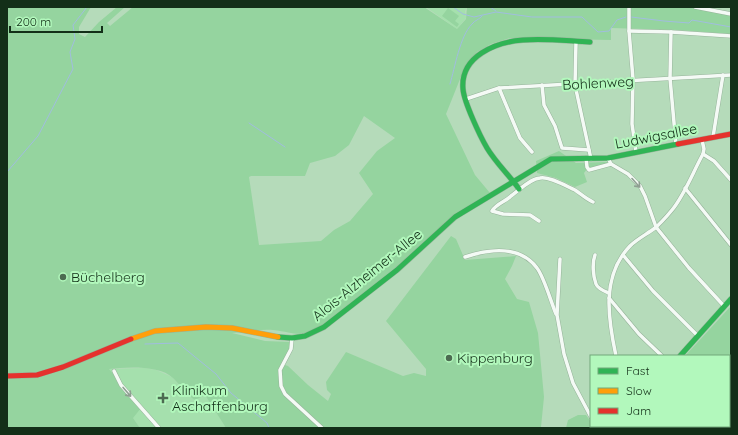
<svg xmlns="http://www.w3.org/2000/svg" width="738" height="435" font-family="Quicksand,sans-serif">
<rect width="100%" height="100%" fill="#b5dbba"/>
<g fill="#a5e0ad">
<path d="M 426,7 L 467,7 L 465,11 L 466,18 L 457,29 Z"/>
<path d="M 144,368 L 156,370 L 172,377 L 188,395 L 205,395 L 226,428 L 140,428 L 133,418 L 109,369 Z"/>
</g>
<g fill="#95d49f" fill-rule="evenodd">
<path d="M 7,7 L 91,7 L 79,27 L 79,34 L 85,37 L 99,22 L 117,7 L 125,7 L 107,23 L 110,26 L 133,7 L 424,7 L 457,29 L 466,19 L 467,7 L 656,7 L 692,8 L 731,16 L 731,34 L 678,30 L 611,28 L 611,40 L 510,38 L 491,44 L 477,52 L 464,69 L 446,114 L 475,175 L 490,193 L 453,215 L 395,268 L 324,324 C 300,339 298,333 273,330 C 260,329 245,332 232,333 L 265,341 L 290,342 L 290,348 L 279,371 L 285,365 L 288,366 L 308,385 L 328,401 L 331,394 L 327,390 L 326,382 L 346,352 L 403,376 L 414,373 L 426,376 L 426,369 L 386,321 L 451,236 L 456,239 L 465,260 L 516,256 L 512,266 L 505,279 L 517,299 L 529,302 L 538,333 L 544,397 L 541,427 L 543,428 L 226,428 L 205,395 L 195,400 C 186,394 181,386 173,378 C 160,365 126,367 109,369 L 141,408 L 133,418 L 140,428 L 7,428 ZM 364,116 L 395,138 L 377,151 L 359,173 L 373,194 L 350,221 L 334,230 L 321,241 L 259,245 L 249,177 L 251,176 L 305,176 L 310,163 L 335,156 L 349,145 Z"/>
<path d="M 448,8 L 459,16 L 455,21 L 459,24 L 457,27 L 442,16 Z"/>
<path d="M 559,151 L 576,163 L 607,162 L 607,165 L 587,169 L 584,173 L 587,182 L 575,187 L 556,178 L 537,173 L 536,161 Z"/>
<path d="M 731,306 L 731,428 L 647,428 L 648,426 L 729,426 L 729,356 L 685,356 Z"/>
<path d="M 578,415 L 586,415 L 591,422 L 591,426 L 594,426 L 595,428 L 566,428 L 568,420 Z"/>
</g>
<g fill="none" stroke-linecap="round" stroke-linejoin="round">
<g stroke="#a1bddf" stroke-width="1">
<path d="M 453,7 L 463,14 L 474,17 L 496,12 L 532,17 L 582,17 L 598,32 L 609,31 L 617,20 L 626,17"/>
<path d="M 490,7 L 496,11"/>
<path d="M 631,17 L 664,21 L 689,23 L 692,20 L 731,27"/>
<path d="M 450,84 C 455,67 460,36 472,24 C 475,20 479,20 482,16"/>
<path d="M 249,123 L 285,147"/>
<path d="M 7,172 L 38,136 L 73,69 L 70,52 L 75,39 L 73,25 L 87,7"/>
<path d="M 145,344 L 178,343 L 216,374 L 231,393 L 267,423 L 269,428"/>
</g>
<defs>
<g id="street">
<path d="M 629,7 L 629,31 L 633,79 L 632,124 L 636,152"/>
<path d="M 695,7 L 731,14"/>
<path d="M 629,31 L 671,32 L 731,36"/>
<path d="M 671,32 L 670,78 L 676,145"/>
<path d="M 576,42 L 575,85 L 591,159"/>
<path d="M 542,85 L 544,105 L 555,126 L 562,148 L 589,150"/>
<path d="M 499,88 L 520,138 L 532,152"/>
<path d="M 466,99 L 499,88 L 731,75"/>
<path d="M 713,137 L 723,75"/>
<path d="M 703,154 L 714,161 L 731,180"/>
<path d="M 586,158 L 587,167 L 589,170 L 611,164"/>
<path d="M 608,158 L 611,164 L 628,174 L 640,186 L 645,196 L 656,227 L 689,268 L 724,306"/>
<path d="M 685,188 L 731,245"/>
<path d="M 539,221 L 530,215 L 503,214 L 492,211 C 497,203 505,202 511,196 C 519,190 530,179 540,178 C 549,176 566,186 575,190 C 581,194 586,199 593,202"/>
<path d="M 595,255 C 592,263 593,276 596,284 C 598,289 604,291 609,293"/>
<path d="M 623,255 L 653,291 L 698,336"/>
<path d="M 465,257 C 489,249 520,245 537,268 C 544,277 551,302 556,314"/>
<path d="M 560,259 L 557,315 L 564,354 L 573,383 L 591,417"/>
<path d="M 609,298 L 639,334 L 662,356"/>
<path d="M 292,338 L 291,349 L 280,370 L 281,386 L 285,394 L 322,428"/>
<path d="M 616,356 C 608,319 601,276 630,246 C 637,239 647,234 655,228 C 661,223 667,216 672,210 C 685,194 693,172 703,154 L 704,149 L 702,140"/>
<path d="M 114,371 L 121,385 L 159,428"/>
<path d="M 598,426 L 599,428"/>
<path d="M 603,428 L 605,426"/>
</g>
<g id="fast">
<path d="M 519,189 C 509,175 496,163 487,148 C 480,136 464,102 463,89 C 460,56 496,42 523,40 C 545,38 568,41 590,42"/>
<path d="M 278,337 L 292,338 L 305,336 L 324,327 L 397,270 L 455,217 L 551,159 L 608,158 L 678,144"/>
<path d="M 680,356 L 731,299"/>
<path d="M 613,428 L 616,426"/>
</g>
<path id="slow" d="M 131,339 L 155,331 L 206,327 L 232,328 L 278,337"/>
<g id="jam">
<path d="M 678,144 L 731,134"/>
<path d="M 7,376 L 37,375 L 63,367 L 131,339"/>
</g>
</defs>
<use href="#street" stroke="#96b39a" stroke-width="4.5"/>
<use href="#fast" stroke="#96b39a" stroke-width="6"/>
<use href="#slow" stroke="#96b39a" stroke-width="6"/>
<use href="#jam" stroke="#96b39a" stroke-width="6"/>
<use href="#street" stroke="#f4faf5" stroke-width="3.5"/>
<use href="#fast" stroke="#30b455" stroke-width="5"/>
<use href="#slow" stroke="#ff9f0a" stroke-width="5"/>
<use href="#jam" stroke="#e5322d" stroke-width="5"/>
</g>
<defs><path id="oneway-shaft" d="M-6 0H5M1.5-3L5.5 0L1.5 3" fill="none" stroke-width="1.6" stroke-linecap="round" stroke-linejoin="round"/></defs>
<g stroke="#8f9f92">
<use href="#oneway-shaft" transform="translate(636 183) rotate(48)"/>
<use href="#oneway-shaft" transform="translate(127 392) rotate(49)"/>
</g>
<g fill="#4c6b51" stroke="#b2f8bc" stroke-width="1.5">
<circle cx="63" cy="277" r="4"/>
<circle cx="449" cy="358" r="4"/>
<path d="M161 392h4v4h4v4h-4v4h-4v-4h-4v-4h4z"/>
</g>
<g text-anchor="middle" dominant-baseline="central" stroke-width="4" stroke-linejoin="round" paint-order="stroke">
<g font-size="14" fill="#132f18" stroke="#b2f8bc">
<text transform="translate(598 83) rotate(-3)">Bohlenweg</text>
<text transform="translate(656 136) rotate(-11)">Ludwigsallee</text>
<text transform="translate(367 275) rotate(-39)">Alois-Alzheimer-Allee</text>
</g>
<g font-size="14" fill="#132f18" stroke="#b2f8bc" text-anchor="start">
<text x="71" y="277">Büchelberg</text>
<text x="457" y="358">Kippenburg</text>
<text x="172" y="390">Klinikum<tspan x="172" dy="16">Aschaffenburg</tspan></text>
</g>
</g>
<rect width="738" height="435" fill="none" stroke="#132f18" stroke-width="16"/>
<rect x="590" y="355" width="140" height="72" fill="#b2f8bc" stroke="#72a87a"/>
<rect x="598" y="368" width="20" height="6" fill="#30b455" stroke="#72a87a"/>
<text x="626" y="375" font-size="12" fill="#132f18">Fast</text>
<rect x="598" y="388" width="20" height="6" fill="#ff9f0a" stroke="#72a87a"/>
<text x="626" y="395" font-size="12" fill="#132f18">Slow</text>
<rect x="598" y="408" width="20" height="6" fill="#e5322d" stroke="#72a87a"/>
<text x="626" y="415" font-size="12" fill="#132f18">Jam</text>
<path d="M10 26v6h92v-6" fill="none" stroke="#132f18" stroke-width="2"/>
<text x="16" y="26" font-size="12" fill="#132f18" stroke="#b2f8bc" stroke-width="3" paint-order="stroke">200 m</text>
</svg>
